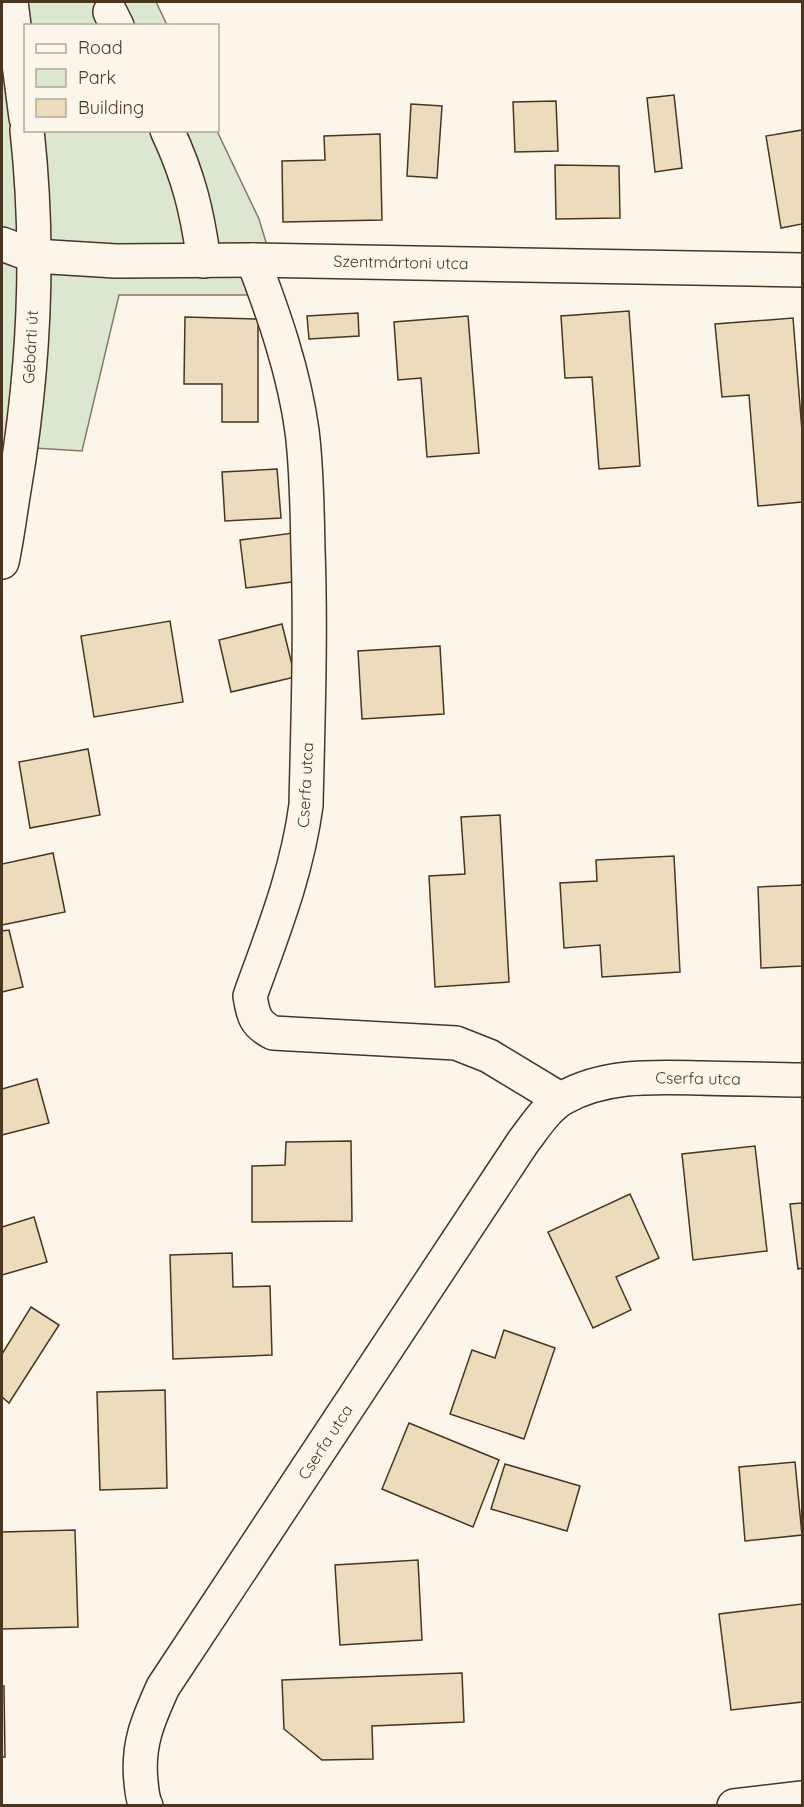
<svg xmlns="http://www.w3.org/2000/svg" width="804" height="1807" font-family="Quicksand,sans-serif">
<rect width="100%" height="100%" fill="#fbf6e9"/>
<path fill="#dce7d0" stroke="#887966" stroke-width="1.5" d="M 2,2 L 156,2 L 167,25 L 26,26 L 26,130 L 217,131 L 259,219 L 282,295 L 119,295 L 82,451 L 2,446 Z"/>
<g fill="#ecdcbc" stroke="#4a3520" stroke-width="1.5">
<path d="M 674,95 L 682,168 L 655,172 L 647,98 Z"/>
<path d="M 556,101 L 558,151 L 515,152 L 513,102 Z"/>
<path d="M 411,104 L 442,106 L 437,178 L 407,176 Z"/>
<path d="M 802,130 L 802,224 L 781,228 L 766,136 Z"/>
<path d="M 380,134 L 382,220 L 283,222 L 282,161 L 325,160 L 324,136 Z"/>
<path d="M 555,165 L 619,166 L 620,218 L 556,219 Z"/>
<path d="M 629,311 L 640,466 L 599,469 L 592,377 L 565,378 L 561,316 Z"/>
<path d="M 358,313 L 359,336 L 309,339 L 307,316 Z"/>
<path d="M 468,316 L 479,453 L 427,457 L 421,378 L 398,380 L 394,322 Z"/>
<path d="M 185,317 L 258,319 L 258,422 L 222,422 L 222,384 L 184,384 Z"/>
<path d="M 793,318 L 802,431 L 802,502 L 758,506 L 749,395 L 722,397 L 715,324 Z"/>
<path d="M 277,469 L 281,518 L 225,521 L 222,472 Z"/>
<path d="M 293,533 L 299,581 L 246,588 L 240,540 Z"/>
<path d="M 170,621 L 183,702 L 94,717 L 81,636 Z"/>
<path d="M 282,624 L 295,677 L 231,692 L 219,640 Z"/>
<path d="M 440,646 L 444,714 L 362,719 L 358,651 Z"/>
<path d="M 88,749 L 100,815 L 30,828 L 19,762 Z"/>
<path d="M 500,815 L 509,982 L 435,987 L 429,876 L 465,874 L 461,817 Z"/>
<path d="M 53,853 L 65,912 L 2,925 L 2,864 Z"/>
<path d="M 674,856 L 680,972 L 602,977 L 600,945 L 564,948 L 560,883 L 597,881 L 596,860 Z"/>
<path d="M 802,885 L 802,966 L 761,968 L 758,887 Z"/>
<path d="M 9,930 L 23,987 L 2,992 L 2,931 Z"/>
<path d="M 37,1079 L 49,1123 L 2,1135 L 2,1089 Z"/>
<path d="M 351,1141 L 352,1221 L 252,1222 L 252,1166 L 285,1165 L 286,1142 Z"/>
<path d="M 755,1146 L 767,1251 L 693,1260 L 682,1154 Z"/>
<path d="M 630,1194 L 659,1258 L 616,1277 L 631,1310 L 593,1328 L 548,1232 Z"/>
<path d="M 802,1203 L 802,1268 L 798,1269 L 790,1204 Z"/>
<path d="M 34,1217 L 47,1262 L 2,1275 L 2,1227 Z"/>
<path d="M 232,1253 L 233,1287 L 270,1286 L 272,1355 L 173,1359 L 170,1255 Z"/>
<path d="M 31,1307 L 59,1325 L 9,1403 L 2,1397 L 2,1354 Z"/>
<path d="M 504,1330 L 555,1348 L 524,1439 L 450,1414 L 472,1350 L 495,1358 Z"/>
<path d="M 165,1390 L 167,1488 L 100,1490 L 97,1392 Z"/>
<path d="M 409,1423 L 499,1460 L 473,1527 L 382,1489 Z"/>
<path d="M 795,1462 L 802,1535 L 745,1541 L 739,1467 Z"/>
<path d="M 505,1464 L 580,1486 L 567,1531 L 491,1509 Z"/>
<path d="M 75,1530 L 78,1627 L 2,1629 L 2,1532 Z"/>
<path d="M 418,1560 L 422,1640 L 340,1645 L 335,1565 Z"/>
<path d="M 802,1604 L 802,1702 L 731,1710 L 719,1614 Z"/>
<path d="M 462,1673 L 464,1722 L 372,1726 L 373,1759 L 322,1760 L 284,1729 L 282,1680 Z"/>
<path d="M 2,1686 L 4,1686 L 5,1757 L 2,1757 Z"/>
</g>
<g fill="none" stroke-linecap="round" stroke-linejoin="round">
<defs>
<g id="street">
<path d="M 110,12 L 117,26"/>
<path d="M 167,130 C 189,177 197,211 204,261"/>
<path d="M 2,244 L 34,256 L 116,261 L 253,260 L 802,270"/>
<path d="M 253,260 C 274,315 294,372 302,431 C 307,470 307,510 308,549 C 311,634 308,719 306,805 C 297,873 273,932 250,996 C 253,1015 255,1024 273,1033 L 456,1043 L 489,1056 L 560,1099"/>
<path d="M 146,1806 C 142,1798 142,1790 141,1782 C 137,1745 148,1720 163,1687 L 523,1142 C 534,1128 546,1108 563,1098 C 606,1074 654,1077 701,1078 C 735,1079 769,1079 802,1080"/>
<path d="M 734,1806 L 802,1798"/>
</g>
<g id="secondary">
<path d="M 11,2 L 26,118"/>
<path d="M 2,562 C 7,539 10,514 14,490 C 34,372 40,249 27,130"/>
</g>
</defs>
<use href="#street" stroke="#4a3520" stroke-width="36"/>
<use href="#secondary" stroke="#4a3520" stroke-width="36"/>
<use href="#street" stroke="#fbf6e9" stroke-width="33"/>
<use href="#secondary" stroke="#fbf6e9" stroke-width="33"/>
</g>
<g text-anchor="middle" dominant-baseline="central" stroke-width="4.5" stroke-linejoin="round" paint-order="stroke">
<g font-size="16" fill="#4a3520" stroke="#fbf6e9">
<text transform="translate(401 262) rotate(1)">Szentmártoni utca</text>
<text transform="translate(30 347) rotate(-87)">Gébárti út</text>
<text transform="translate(305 785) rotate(-87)">Cserfa utca</text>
<text transform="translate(698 1078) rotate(1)">Cserfa utca</text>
<text transform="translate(325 1442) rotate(-57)">Cserfa utca</text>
</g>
</g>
<rect width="804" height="1807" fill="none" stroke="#4a3520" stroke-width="6"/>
<rect x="24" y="24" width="195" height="108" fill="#fbf6e9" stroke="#b4a999" stroke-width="1.5"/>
<rect x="36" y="44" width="30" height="9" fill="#fbf6e9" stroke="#b4a999" stroke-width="1.5"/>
<text x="78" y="54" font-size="18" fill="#4a3520">Road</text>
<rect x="36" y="69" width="30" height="18" fill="#dce7d0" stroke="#b4a999" stroke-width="1.5"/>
<text x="78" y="84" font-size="18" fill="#4a3520">Park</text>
<rect x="36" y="99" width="30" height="18" fill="#ecdcbc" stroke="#b4a999" stroke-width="1.5"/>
<text x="78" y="114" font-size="18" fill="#4a3520">Building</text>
</svg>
